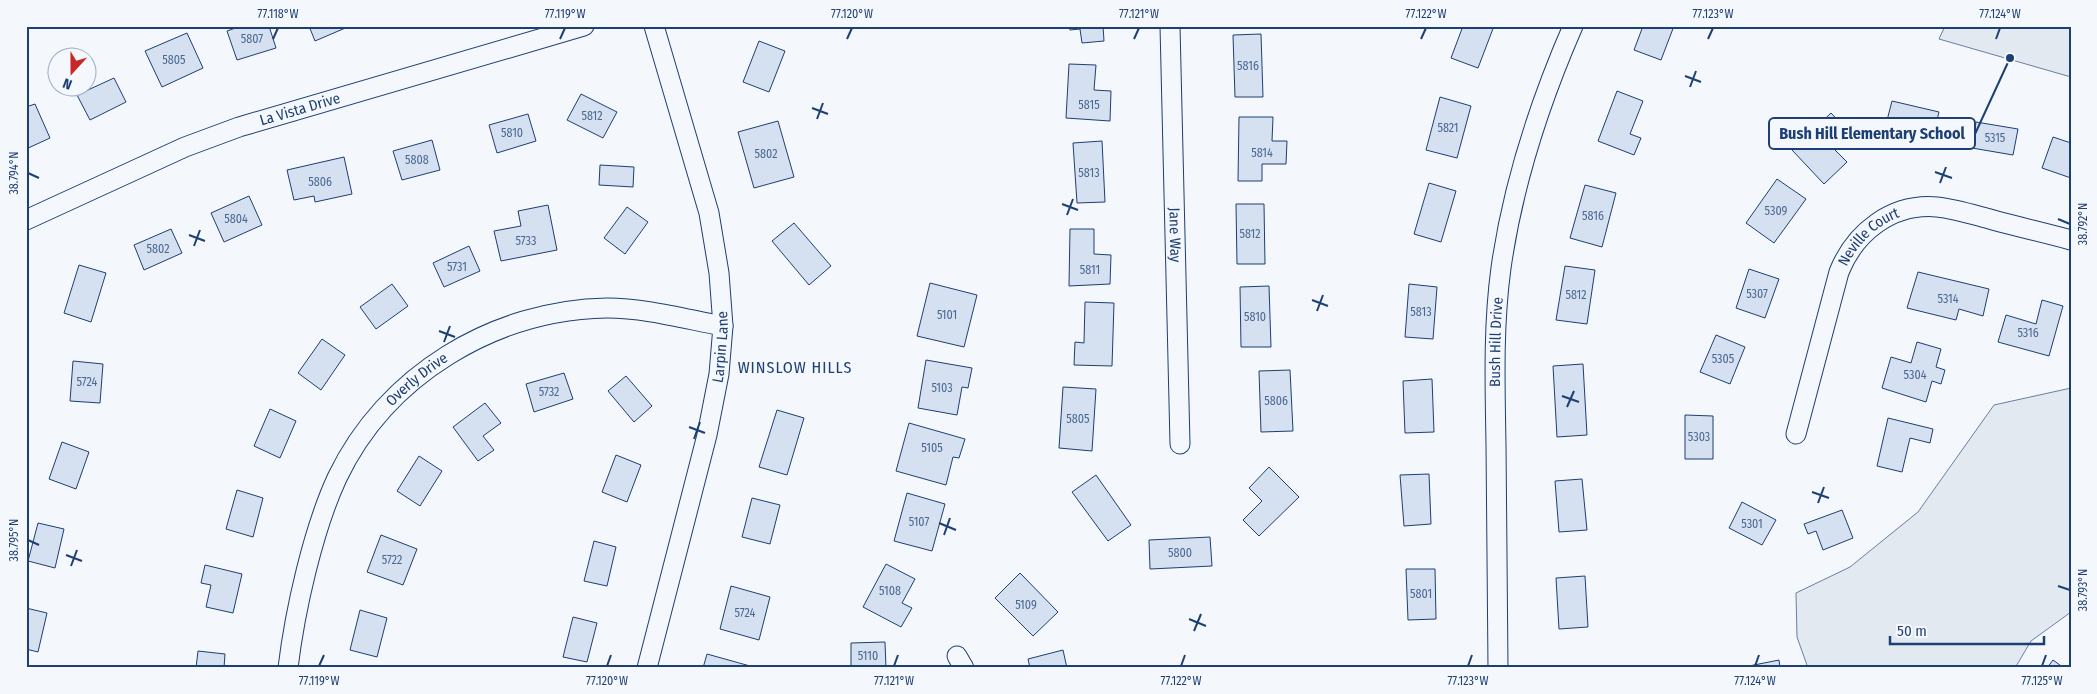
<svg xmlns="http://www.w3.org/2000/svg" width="2097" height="694" font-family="'Fira Sans Condensed',sans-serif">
<rect width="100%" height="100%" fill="#f4f7fb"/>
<g fill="#e3e9f0" stroke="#687fa3">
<path d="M 1945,26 L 2071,26 L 2071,77 L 1939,39 Z"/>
<path d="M 2071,388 L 2071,612 L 2031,641 L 2015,668 L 1808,668 L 1797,637 L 1796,593 L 1850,567 L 1918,512 L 1994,405 Z"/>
</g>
<g fill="#d5e0f0" stroke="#1d3f73">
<path d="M 241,26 L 269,26 L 276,48 L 237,60 L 227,31 Z"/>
<path d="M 309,26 L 350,26 L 315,41 Z"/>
<path d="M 1069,26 L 1103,26 L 1104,41 L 1082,43 L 1080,29 L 1070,30 Z"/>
<path d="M 1463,26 L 1494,26 L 1478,68 L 1451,58 Z"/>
<path d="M 1643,26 L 1674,26 L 1661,60 L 1634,50 Z"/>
<path d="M 187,33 L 203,68 L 162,87 L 145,51 Z"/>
<path d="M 1261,34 L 1263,97 L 1235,97 L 1233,35 Z"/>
<path d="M 759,41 L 785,51 L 769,92 L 743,82 Z"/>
<path d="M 1069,64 L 1096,65 L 1094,90 L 1111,91 L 1110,121 L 1066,118 Z"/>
<path d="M 114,78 L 126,102 L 90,120 L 77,95 Z"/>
<path d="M 1617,91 L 1643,101 L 1630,134 L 1641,138 L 1634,155 L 1598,141 Z"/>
<path d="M 581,94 L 617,112 L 603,138 L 567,120 Z"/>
<path d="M 1440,97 L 1471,106 L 1457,158 L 1426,150 Z"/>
<path d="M 1892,101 L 1939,112 L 1931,144 L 1884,132 Z"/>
<path d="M 35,104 L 50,138 L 26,149 L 26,107 Z"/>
<path d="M 1831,113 L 1851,134 L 1835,150 L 1847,162 L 1824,184 L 1792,150 Z"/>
<path d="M 528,114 L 536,141 L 497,153 L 489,125 Z"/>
<path d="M 1239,117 L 1273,117 L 1272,141 L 1287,141 L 1286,164 L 1262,164 L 1262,181 L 1238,181 Z"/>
<path d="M 778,121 L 794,177 L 754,188 L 738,132 Z"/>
<path d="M 1976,122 L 2018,129 L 2013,155 L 1972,148 Z"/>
<path d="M 2053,137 L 2071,143 L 2071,178 L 2042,168 Z"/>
<path d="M 432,140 L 440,170 L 402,180 L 393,151 Z"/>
<path d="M 1102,141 L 1105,202 L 1077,203 L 1073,143 Z"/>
<path d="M 344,157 L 352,194 L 315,202 L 314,196 L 294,200 L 287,170 Z"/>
<path d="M 600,165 L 634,167 L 633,187 L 599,185 Z"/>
<path d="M 1777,179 L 1806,199 L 1774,243 L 1746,223 Z"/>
<path d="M 1429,183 L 1456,191 L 1441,242 L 1414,234 Z"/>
<path d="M 1585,185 L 1616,193 L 1602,247 L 1570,238 Z"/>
<path d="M 249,196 L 262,225 L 224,242 L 211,213 Z"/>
<path d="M 1236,204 L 1264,204 L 1265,264 L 1237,264 Z"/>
<path d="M 548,205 L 557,250 L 501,261 L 494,231 L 521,226 L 518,211 Z"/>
<path d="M 627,207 L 648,222 L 625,254 L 604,238 Z"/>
<path d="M 794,223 L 831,266 L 809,285 L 772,241 Z"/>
<path d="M 171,229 L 182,253 L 144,270 L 134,245 Z"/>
<path d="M 1070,229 L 1094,229 L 1094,254 L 1111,255 L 1110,284 L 1069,286 Z"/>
<path d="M 469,246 L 480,271 L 444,287 L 433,263 Z"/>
<path d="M 79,265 L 106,273 L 91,322 L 64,313 Z"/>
<path d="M 1565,266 L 1595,270 L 1587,324 L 1556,320 Z"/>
<path d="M 1749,269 L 1779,279 L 1765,318 L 1736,308 Z"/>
<path d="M 1918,272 L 1989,289 L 1983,316 L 1959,309 L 1956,320 L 1907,308 Z"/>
<path d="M 930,283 L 977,295 L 964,347 L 917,336 Z"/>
<path d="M 392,284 L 408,306 L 376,329 L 360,307 Z"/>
<path d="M 1409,284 L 1437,287 L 1433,339 L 1405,337 Z"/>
<path d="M 1269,286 L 1271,347 L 1241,347 L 1240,287 Z"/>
<path d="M 2042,300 L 2063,306 L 2049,356 L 1998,342 L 2006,315 L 2036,324 Z"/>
<path d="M 1085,302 L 1114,303 L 1112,366 L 1074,365 L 1075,342 L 1084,343 Z"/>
<path d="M 1716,335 L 1745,347 L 1730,384 L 1700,372 Z"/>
<path d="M 322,339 L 345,355 L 321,390 L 298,373 Z"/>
<path d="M 1917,342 L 1941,349 L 1936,367 L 1945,370 L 1941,384 L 1932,381 L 1926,402 L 1882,388 L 1891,357 L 1911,363 Z"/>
<path d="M 926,360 L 972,368 L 968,388 L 962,387 L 957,415 L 918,408 Z"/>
<path d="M 73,361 L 103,364 L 100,403 L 70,401 Z"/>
<path d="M 1583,364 L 1587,435 L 1557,437 L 1553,366 Z"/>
<path d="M 1290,370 L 1293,431 L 1261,432 L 1259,371 Z"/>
<path d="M 564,373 L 573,399 L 534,412 L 526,384 Z"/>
<path d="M 626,376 L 652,406 L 634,422 L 608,391 Z"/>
<path d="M 1432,379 L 1434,432 L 1405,433 L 1403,381 Z"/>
<path d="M 1063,387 L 1096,389 L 1092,451 L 1059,448 Z"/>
<path d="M 485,403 L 501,423 L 483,436 L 494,450 L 478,461 L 453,427 Z"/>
<path d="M 270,409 L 296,421 L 280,458 L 254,446 Z"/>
<path d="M 777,410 L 804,418 L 787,475 L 759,467 Z"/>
<path d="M 1685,415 L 1713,416 L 1713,459 L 1685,459 Z"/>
<path d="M 1888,418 L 1933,429 L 1930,443 L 1910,438 L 1902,472 L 1877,466 Z"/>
<path d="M 909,423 L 965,439 L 959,458 L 953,457 L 946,485 L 896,471 Z"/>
<path d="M 62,442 L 89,452 L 76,489 L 49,479 Z"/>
<path d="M 616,455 L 641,465 L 627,502 L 602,492 Z"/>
<path d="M 419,456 L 442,471 L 420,506 L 397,491 Z"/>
<path d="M 1269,467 L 1299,497 L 1259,536 L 1243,520 L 1262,501 L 1249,488 Z"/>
<path d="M 1429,474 L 1431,524 L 1404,526 L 1400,475 Z"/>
<path d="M 1096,475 L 1131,525 L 1108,541 L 1072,492 Z"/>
<path d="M 1582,479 L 1587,530 L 1559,532 L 1555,481 Z"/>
<path d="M 237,490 L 263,498 L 253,537 L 226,529 Z"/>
<path d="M 907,493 L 945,504 L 932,551 L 894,541 Z"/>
<path d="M 752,498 L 780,505 L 770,544 L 742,537 Z"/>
<path d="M 1742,502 L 1776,520 L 1762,545 L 1729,528 Z"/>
<path d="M 1842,510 L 1853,538 L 1823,550 L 1816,531 L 1808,534 L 1804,524 Z"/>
<path d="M 38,523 L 64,529 L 55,568 L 28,561 Z"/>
<path d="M 381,535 L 417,549 L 403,585 L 367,572 Z"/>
<path d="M 1210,537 L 1212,566 L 1150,569 L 1149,540 Z"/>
<path d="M 594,541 L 616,547 L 607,586 L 584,581 Z"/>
<path d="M 886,564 L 915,579 L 902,603 L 912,608 L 901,627 L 863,607 Z"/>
<path d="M 205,565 L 242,574 L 233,613 L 206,607 L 211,585 L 201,583 Z"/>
<path d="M 1406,569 L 1435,569 L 1436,619 L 1408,620 Z"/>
<path d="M 1020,573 L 1058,612 L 1033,636 L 995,598 Z"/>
<path d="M 1585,576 L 1588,627 L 1559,629 L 1556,578 Z"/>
<path d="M 731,586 L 770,597 L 759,640 L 720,629 Z"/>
<path d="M 26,608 L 47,613 L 38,652 L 26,649 Z"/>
<path d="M 360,610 L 387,618 L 377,657 L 350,650 Z"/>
<path d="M 573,617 L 597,623 L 587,662 L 563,657 Z"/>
<path d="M 885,642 L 886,668 L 851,668 L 851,643 Z"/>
<path d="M 1063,650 L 1067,668 L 1030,668 L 1028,659 Z"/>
<path d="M 198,651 L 225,654 L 224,668 L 196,668 Z"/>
<path d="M 707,654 L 750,666 L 749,668 L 703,668 Z"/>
<path d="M 1779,660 L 1780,668 L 1739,668 Z"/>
<path d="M 2053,660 L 2064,668 L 2047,668 Z"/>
</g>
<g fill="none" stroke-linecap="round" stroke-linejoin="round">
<defs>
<g id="street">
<path id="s1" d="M 1170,26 L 1180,444"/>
<path id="s2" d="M 26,220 L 185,147 L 239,127 L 584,26"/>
<path id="s3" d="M 1796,434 L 1839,272 C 1855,232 1892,203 1937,207 C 1956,209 1974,215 1993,220 C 2019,227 2045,233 2071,240"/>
<path d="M 957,656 L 964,668"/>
<path id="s4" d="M 288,668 C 295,610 313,530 337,478 C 386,375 494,310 607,308 C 646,308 685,319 723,326"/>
<path id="s5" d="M 647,668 L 707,435 L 719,374 L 723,326 L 719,273 L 709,213 L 654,26"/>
<path id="s6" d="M 1498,668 C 1497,593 1497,519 1496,445 C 1495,386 1493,326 1501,268 C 1513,183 1539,104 1573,26"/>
</g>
</defs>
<use href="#street" stroke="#1d3f73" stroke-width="21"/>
<use href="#street" stroke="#f4f7fb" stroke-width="19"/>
</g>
<path fill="none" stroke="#1d3f73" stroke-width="2" d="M 273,39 L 278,28M 560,39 L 565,28M 847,39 L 852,28M 1134,39 L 1139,28M 1421,39 L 1426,28M 1708,39 L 1713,28M 1996,39 L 2000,28M 1685,76 L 1701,82M 1690,87 L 1696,71M 812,108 L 828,114M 817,119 L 823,103M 1935,172 L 1952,178M 28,173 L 39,178M 1940,183 L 1946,167M 1062,204 L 1078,210M 1067,215 L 1073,199M 2058,219 L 2070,224M 189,235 L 205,241M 194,246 L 200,230M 1312,300 L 1328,306M 1317,311 L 1323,295M 439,331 L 455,337M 444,342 L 450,326M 1562,396 L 1579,402M 1567,407 L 1574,391M 689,427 L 705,433M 694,439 L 700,422M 1812,492 L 1829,498M 1818,503 L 1824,487M 939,523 L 956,530M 944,535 L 950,518M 28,540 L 39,545M 66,555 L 82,561M 71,566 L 77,550M 2058,586 L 2070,590M 1189,619 L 1206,626M 1194,631 L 1201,614M 319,666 L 324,655M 607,666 L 611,655M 894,666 L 898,655M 1181,666 L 1185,655M 1468,666 L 1472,655M 1755,666 L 1759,655M 2042,666 L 2046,655"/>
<g text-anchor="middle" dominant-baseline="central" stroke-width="4" stroke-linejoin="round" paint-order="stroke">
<g font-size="12" fill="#4b6792">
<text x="252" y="39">5807</text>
<text x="174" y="60">5805</text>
<text x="1248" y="66">5816</text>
<text x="1089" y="105">5815</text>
<text x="592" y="116">5812</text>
<text x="1448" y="128">5821</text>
<text x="512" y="133">5810</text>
<text x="1995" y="138">5315</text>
<text x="1262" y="153">5814</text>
<text x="766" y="154">5802</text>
<text x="417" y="160">5808</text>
<text x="1089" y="173">5813</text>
<text x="320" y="182">5806</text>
<text x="1776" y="211">5309</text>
<text x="1593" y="216">5816</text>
<text x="236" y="219">5804</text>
<text x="1250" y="234">5812</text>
<text x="526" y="241">5733</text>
<text x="158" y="249">5802</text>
<text x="457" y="267">5731</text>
<text x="1090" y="270">5811</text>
<text x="1757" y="294">5307</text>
<text x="1576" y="295">5812</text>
<text x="1948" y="299">5314</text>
<text x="1421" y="312">5813</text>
<text x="947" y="315">5101</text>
<text x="1255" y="317">5810</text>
<text x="2028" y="333">5316</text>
<text x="1723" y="359">5305</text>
<text x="1915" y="375">5304</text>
<text x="87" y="382">5724</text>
<text x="942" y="388">5103</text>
<text x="549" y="392">5732</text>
<text x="1276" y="401">5806</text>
<text x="1078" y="419">5805</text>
<text x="1699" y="437">5303</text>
<text x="932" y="448">5105</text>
<text x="919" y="522">5107</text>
<text x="1752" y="524">5301</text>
<text x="1180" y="553">5800</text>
<text x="392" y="560">5722</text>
<text x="890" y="591">5108</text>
<text x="1421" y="594">5801</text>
<text x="1026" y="605">5109</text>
<text x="745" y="613">5724</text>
<text x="868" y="656">5110</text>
</g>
<g font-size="15" fill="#1d3f73" stroke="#f4f7fb">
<text stroke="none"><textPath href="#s2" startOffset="296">La Vista Drive</textPath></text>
<text stroke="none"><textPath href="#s1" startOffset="209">Jane Way</textPath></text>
<text stroke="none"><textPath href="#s3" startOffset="215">Neville Court</textPath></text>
<text stroke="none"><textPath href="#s6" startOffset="326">Bush Hill Drive</textPath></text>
<text stroke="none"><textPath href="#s5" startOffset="330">Larpin Lane</textPath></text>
<text stroke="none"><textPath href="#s4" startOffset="325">Overly Drive</textPath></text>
</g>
<g font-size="16" letter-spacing="1" fill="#1d3f73" stroke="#f4f7fb">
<text x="795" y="367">WINSLOW HILLS</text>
</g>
</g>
<path fill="none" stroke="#1d3f73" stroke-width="2" d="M2010 58L1975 134"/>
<circle fill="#1d3f73" stroke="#f4f7fb" stroke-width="2" cx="2010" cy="58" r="5"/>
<rect fill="#f4f7fb" stroke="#1d3f73" stroke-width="2" x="1769" y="118" width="206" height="31" rx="5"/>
<g font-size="16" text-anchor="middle" font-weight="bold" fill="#1d3f73">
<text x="1872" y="139">Bush Hill Elementary School</text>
</g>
<rect width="2097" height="694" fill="none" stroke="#f4f7fb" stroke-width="55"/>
<g transform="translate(72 72) rotate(201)"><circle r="24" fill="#f4f7fb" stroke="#9eadc5"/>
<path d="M0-4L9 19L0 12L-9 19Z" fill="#c62828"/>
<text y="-8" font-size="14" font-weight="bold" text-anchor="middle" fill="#1d3f73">N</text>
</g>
<path d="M1890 636v8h154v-8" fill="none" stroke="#1d3f73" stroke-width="2.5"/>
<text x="1897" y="636" font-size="15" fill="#1d3f73" stroke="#f4f7fb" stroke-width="4" paint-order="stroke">50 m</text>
<rect x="28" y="28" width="2042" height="638" fill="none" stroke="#1d3f73" stroke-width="2"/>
<g font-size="12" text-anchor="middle" fill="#1d3f73">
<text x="278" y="18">77.118°W</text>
<text x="565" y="18">77.119°W</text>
<text x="852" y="18">77.120°W</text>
<text x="1139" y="18">77.121°W</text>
<text x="1426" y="18">77.122°W</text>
<text x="1713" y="18">77.123°W</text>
<text x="2000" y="18">77.124°W</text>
<text transform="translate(14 173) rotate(-90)" y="4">38.794°N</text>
<text transform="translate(2083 224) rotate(-90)" y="4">38.792°N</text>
<text transform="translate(14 540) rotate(-90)" y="4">38.795°N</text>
<text transform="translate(2083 590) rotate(-90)" y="4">38.793°N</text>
<text x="319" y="685">77.119°W</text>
<text x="607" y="685">77.120°W</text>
<text x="894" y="685">77.121°W</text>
<text x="1181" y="685">77.122°W</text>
<text x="1468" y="685">77.123°W</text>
<text x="1755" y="685">77.124°W</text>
<text x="2042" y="685">77.125°W</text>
</g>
</svg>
